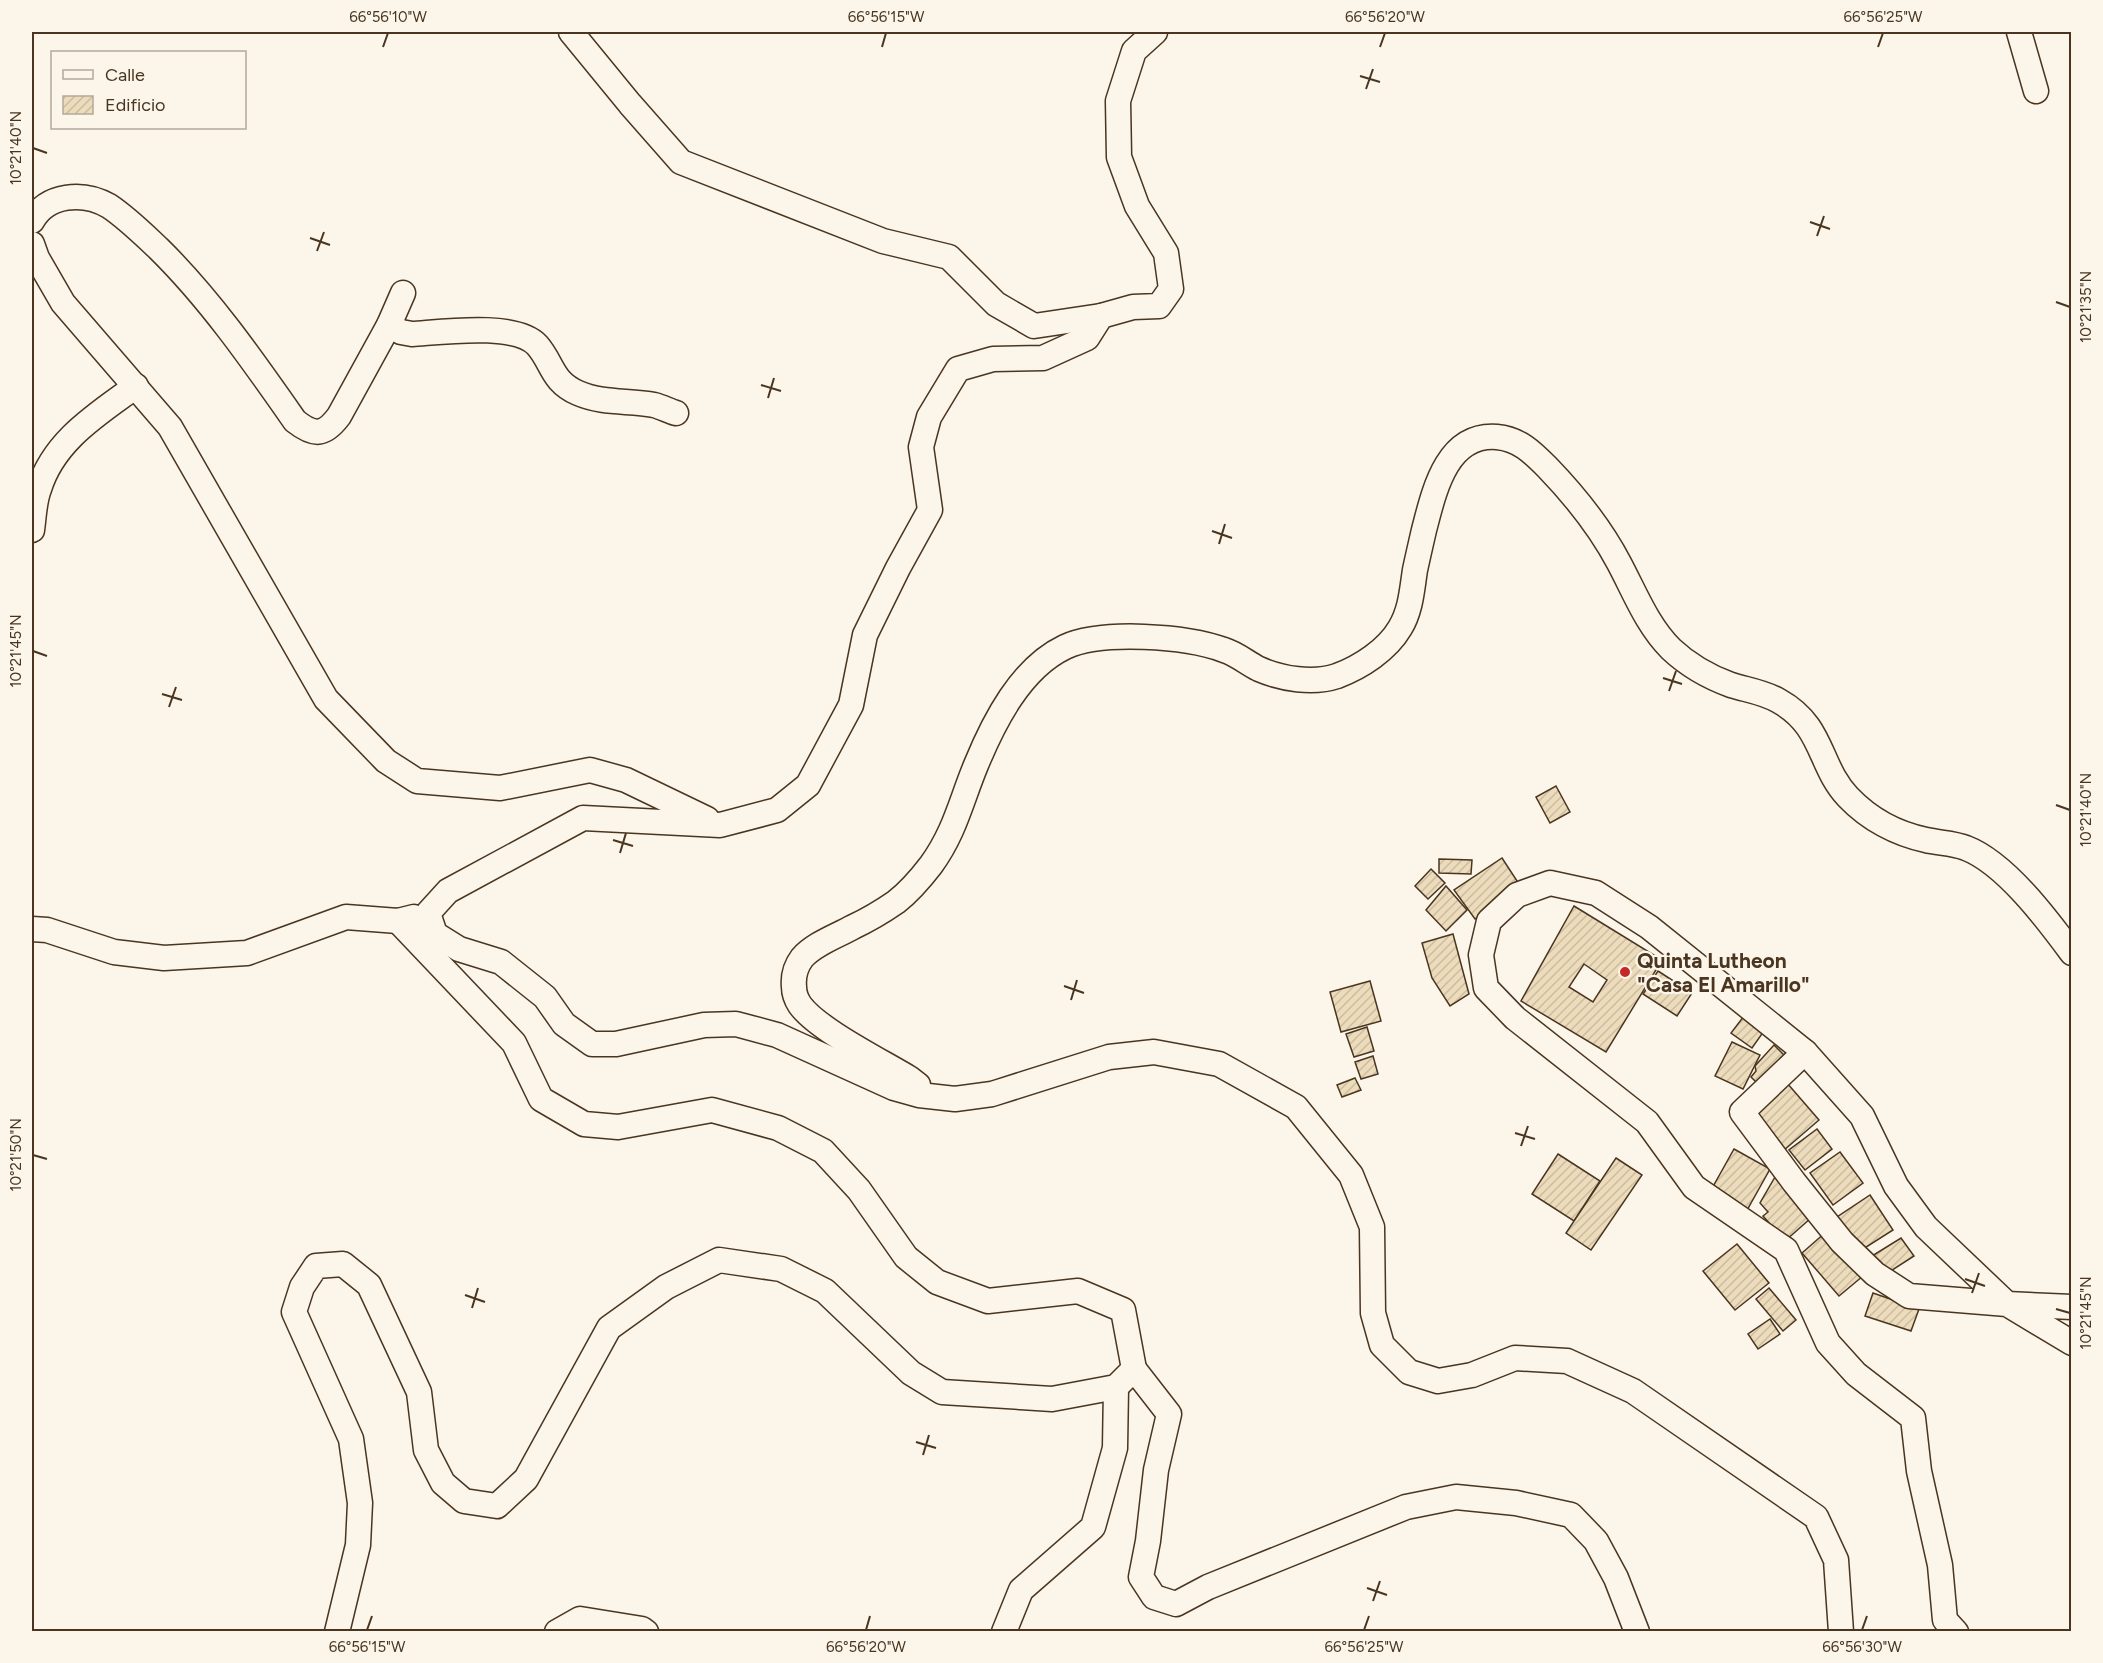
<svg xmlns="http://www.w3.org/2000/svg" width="2103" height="1663" font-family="Figtree,sans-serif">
<defs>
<pattern id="building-hatch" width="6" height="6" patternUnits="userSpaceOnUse" patternTransform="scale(1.5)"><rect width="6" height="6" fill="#ecdcbc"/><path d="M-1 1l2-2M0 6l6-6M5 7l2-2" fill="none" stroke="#ccbda1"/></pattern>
</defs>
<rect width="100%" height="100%" fill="#fbf6e9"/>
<g fill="url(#building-hatch)" stroke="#4a3520" stroke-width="1.5" fill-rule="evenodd">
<path d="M 1556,786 L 1570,812 L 1550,823 L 1536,797 Z"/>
<path d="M 1502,858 L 1521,887 L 1475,919 L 1454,890 Z"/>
<path d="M 1439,859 L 1472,860 L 1471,874 L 1439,873 Z"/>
<path d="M 1431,869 L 1445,883 L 1428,899 L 1415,886 Z"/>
<path d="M 1446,886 L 1467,910 L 1446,931 L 1426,910 Z"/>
<path d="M 1574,906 L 1662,960 L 1606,1052 L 1521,1001 ZM 1584,964 L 1607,980 L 1593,1002 L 1569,987 Z"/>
<path d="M 1453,934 L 1469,994 L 1450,1006 L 1432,978 L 1422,943 Z"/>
<path d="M 1658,971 L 1692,993 L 1677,1016 L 1643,994 Z"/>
<path d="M 1370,981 L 1381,1021 L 1341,1032 L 1330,992 Z"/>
<path d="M 1744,1016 L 1764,1031 L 1752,1048 L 1731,1033 Z"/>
<path d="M 1367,1027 L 1374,1051 L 1354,1057 L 1346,1034 Z"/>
<path d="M 1732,1042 L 1760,1055 L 1743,1089 L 1715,1076 Z"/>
<path d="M 1774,1045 L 1790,1061 L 1763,1089 L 1751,1077 L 1756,1071 L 1755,1066 Z"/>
<path d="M 1373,1056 L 1378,1074 L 1361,1079 L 1355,1062 Z"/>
<path d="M 1355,1078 L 1361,1090 L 1342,1097 L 1337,1085 Z"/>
<path d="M 1787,1083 L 1819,1120 L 1783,1151 L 1750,1114 Z"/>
<path d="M 1817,1129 L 1832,1149 L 1805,1170 L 1789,1150 Z"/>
<path d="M 1734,1149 L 1770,1169 L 1746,1212 L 1710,1192 Z"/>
<path d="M 1840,1152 L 1863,1183 L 1833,1205 L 1810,1173 Z"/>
<path d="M 1558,1154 L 1600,1181 L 1574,1221 L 1532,1194 Z"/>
<path d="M 1616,1158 L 1642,1175 L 1591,1250 L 1566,1233 Z"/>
<path d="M 1775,1177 L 1811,1218 L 1785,1241 L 1763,1216 L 1768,1212 L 1760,1203 Z"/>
<path d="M 1870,1195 L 1893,1230 L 1860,1251 L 1837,1217 Z"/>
<path d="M 1826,1232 L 1863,1276 L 1839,1296 L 1802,1253 Z"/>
<path d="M 1901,1238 L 1914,1256 L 1886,1274 L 1872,1256 Z"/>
<path d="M 1737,1244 L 1769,1283 L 1735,1310 L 1703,1271 Z"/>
<path d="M 1769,1288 L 1796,1320 L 1783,1331 L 1756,1299 Z"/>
<path d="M 1873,1293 L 1919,1309 L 1911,1331 L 1865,1316 Z"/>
<path d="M 1770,1319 L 1780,1334 L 1758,1349 L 1748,1334 Z"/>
</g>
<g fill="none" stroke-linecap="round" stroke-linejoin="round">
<defs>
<g id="minor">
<path d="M 571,32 L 630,104 L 681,162 L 883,241 L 949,257 L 996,304 L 1034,326 L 1101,316"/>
<path d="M 1155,32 L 1134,51 L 1118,101 L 1119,157 L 1137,206 L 1166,253 L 1171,289 L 1159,306 L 1133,307 L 1101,316 L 1087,338 L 1043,358 L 993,359 L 958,369 L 929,417 L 921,447 L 930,510 L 898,568 L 865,635 L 851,705 L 808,785 L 777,810 L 720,825 L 583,818 L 448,891 L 428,913 L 435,934 L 459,949 L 501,962 L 545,997 L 564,1024 L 592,1044 L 616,1044 L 704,1025 L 736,1024 L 777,1035 L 894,1088 L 919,1095 L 955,1099 L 992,1094 L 1109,1057 L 1154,1052 L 1219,1064 L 1296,1107 L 1351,1175 L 1372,1227 L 1373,1313 L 1382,1345 L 1409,1372 L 1438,1381 L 1472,1375 L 1515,1358 L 1567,1361 L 1633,1391 L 1816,1517 L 1836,1560 L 1841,1632"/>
<path d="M 2019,32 L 2036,91"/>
<path d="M 32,221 C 47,194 83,191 109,206 C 127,218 142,233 158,248 C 210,299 253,361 295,421 C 314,436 324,436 339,416 L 389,325 L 403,293"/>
<path d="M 32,244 L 37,258 L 63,303 L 170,427 L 326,699 L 386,761 L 417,781 L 500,788 L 590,770 L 626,780 L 707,819"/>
<path d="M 389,325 L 401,332 L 412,334 C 443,332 515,322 537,345 C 553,363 551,381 578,393 C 603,404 629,400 654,405 C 662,407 669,411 676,413"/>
<path d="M 32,530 C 34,516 34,502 39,489 C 54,440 98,414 136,386"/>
<path d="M 32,929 L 47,930 L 114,952 L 164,958 L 247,953 L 346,917 L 398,921 L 414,917"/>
<path d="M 1805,1052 L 1742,1112 L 1794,1182 L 1842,1242 L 1875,1274 L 1909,1296 L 2007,1304 L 2072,1343"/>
<path d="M 919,1093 L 918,1085 L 909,1078 C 881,1061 817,1029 800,1005 C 796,999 794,994 794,987 C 793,977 796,966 802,958 C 814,944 837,936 853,927 C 868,920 883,911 896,902 C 909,892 921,878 931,865 C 955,832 961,801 976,765 C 994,721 1021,668 1065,647 C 1102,630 1186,636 1224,650 C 1237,654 1247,663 1259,669 C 1282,679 1313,684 1337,676 C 1361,667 1387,650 1400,628 C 1411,610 1412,589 1415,570 C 1418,556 1421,543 1424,530 C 1434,492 1446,433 1497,437 C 1519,439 1532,452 1547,467 C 1575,496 1600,527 1619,563 C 1635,593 1647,625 1671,649 C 1688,665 1709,677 1731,685 C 1747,690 1764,692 1779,701 C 1824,726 1818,765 1848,797 C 1869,819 1897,834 1926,840 C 1939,843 1954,843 1966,848 C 2005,863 2047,919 2072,953"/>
<path d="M 1134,1369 L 1169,1414 L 1156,1470 L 1148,1541 L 1141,1577 L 1154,1597 L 1176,1604 L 1208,1587 L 1406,1507 L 1456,1497 L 1516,1503 L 1571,1515 L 1596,1541 L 1616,1578 L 1637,1632"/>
<path d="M 337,1632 L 358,1545 L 360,1503 L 351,1439 L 294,1312 L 302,1287 L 316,1266 L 343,1264 L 369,1285 L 419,1392 L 426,1450 L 443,1483 L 464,1501 L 497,1506 L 526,1479 L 609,1328 L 666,1287 L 719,1260 L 781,1269 L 825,1291 L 911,1373 L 942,1392 L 1052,1399 L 1116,1387 L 1134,1369 L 1123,1310 L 1078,1291 L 988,1301 L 937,1282 L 906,1257 L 859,1190 L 823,1151 L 778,1128 L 712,1110 L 618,1127 L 584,1124 L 541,1099 L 514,1043 L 398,921"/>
<path d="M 557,1632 L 580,1619 L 642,1629 L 646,1632"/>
<path d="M 1004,1632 L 1021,1590 L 1093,1527 L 1115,1448 L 1116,1387"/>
<path d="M 1956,1632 L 1945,1620 L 1940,1565 L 1919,1471 L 1913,1418 L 1856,1374 L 1828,1343 L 1786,1250 L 1694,1187 L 1647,1122 L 1515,1018 L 1486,988 L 1481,955 L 1489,921 L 1517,895 L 1550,883 L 1596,893 L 1649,927 L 1805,1052 L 1862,1116 L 1896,1186 L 1926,1227 L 2007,1304 L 2072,1307"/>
</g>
</defs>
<use href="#minor" stroke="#4a3520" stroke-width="27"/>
<use href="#minor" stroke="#fbf6e9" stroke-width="24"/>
</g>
<path fill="none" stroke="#4a3520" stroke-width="2" d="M 383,47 L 388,33M 882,47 L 886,33M 1380,47 L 1385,33M 1878,47 L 1883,33M 1360,76 L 1380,82M 1366,89 L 1373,69M 33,148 L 47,153M 1810,222 L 1830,229M 1817,236 L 1824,216M 310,238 L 330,245M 317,251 L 324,232M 2056,302 L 2070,307M 761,385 L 781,391M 768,398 L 774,378M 1212,531 L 1232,538M 1219,544 L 1225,524M 33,651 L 47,656M 1663,678 L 1682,684M 1669,691 L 1676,671M 162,694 L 182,700M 169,707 L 176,687M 2056,805 L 2070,810M 613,840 L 633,846M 620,853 L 626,833M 1064,986 L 1084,993M 1071,1000 L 1077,980M 1515,1133 L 1535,1139M 1521,1146 L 1528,1126M 33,1155 L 47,1159M 1965,1279 L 1985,1286M 1972,1293 L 1979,1273M 465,1295 L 485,1302M 472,1308 L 478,1288M 2056,1309 L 2070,1313M 916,1442 L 936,1448M 923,1455 L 929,1435M 1367,1588 L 1387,1595M 1373,1601 L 1380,1581M 367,1630 L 372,1616M 866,1630 L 870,1616M 1364,1630 L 1369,1616M 1862,1630 L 1867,1616"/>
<circle fill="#c62828" stroke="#fbf6e9" stroke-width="2" cx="1625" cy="972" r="6"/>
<g text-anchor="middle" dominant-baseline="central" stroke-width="4.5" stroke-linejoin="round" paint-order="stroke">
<g font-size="21" font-weight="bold" fill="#4a3520" stroke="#fbf6e9" text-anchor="start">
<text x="1637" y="960">Quinta Lutheon<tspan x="1637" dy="24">"Casa El Amarillo"</tspan></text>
</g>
</g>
<rect width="2103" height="1663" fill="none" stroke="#fbf6e9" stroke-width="66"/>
<rect x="51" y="51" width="195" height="78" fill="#fbf6e9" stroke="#b4a999" stroke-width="1.5"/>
<rect x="63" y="70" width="30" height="9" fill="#fbf6e9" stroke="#b4a999" stroke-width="1.5"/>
<text x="105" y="81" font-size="18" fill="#4a3520">Calle</text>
<rect x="63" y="96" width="30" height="18" fill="url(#building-hatch)" stroke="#b4a999" stroke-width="1.5"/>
<text x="105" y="111" font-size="18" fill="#4a3520">Edificio</text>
<rect x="33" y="33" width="2037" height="1597" fill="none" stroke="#4a3520" stroke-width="2"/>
<g font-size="15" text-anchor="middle" fill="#4a3520">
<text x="388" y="22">66°56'10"W</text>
<text x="886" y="22">66°56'15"W</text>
<text x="1385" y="22">66°56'20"W</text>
<text x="1883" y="22">66°56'25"W</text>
<text transform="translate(16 148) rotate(-90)" y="5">10°21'40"N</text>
<text transform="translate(2086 307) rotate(-90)" y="5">10°21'35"N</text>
<text transform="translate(16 651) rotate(-90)" y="5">10°21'45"N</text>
<text transform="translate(2086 810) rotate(-90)" y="5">10°21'40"N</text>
<text transform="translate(16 1155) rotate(-90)" y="5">10°21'50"N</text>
<text transform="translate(2086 1313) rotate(-90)" y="5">10°21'45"N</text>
<text x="367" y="1652">66°56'15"W</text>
<text x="866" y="1652">66°56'20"W</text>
<text x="1364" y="1652">66°56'25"W</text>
<text x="1862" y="1652">66°56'30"W</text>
</g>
</svg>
